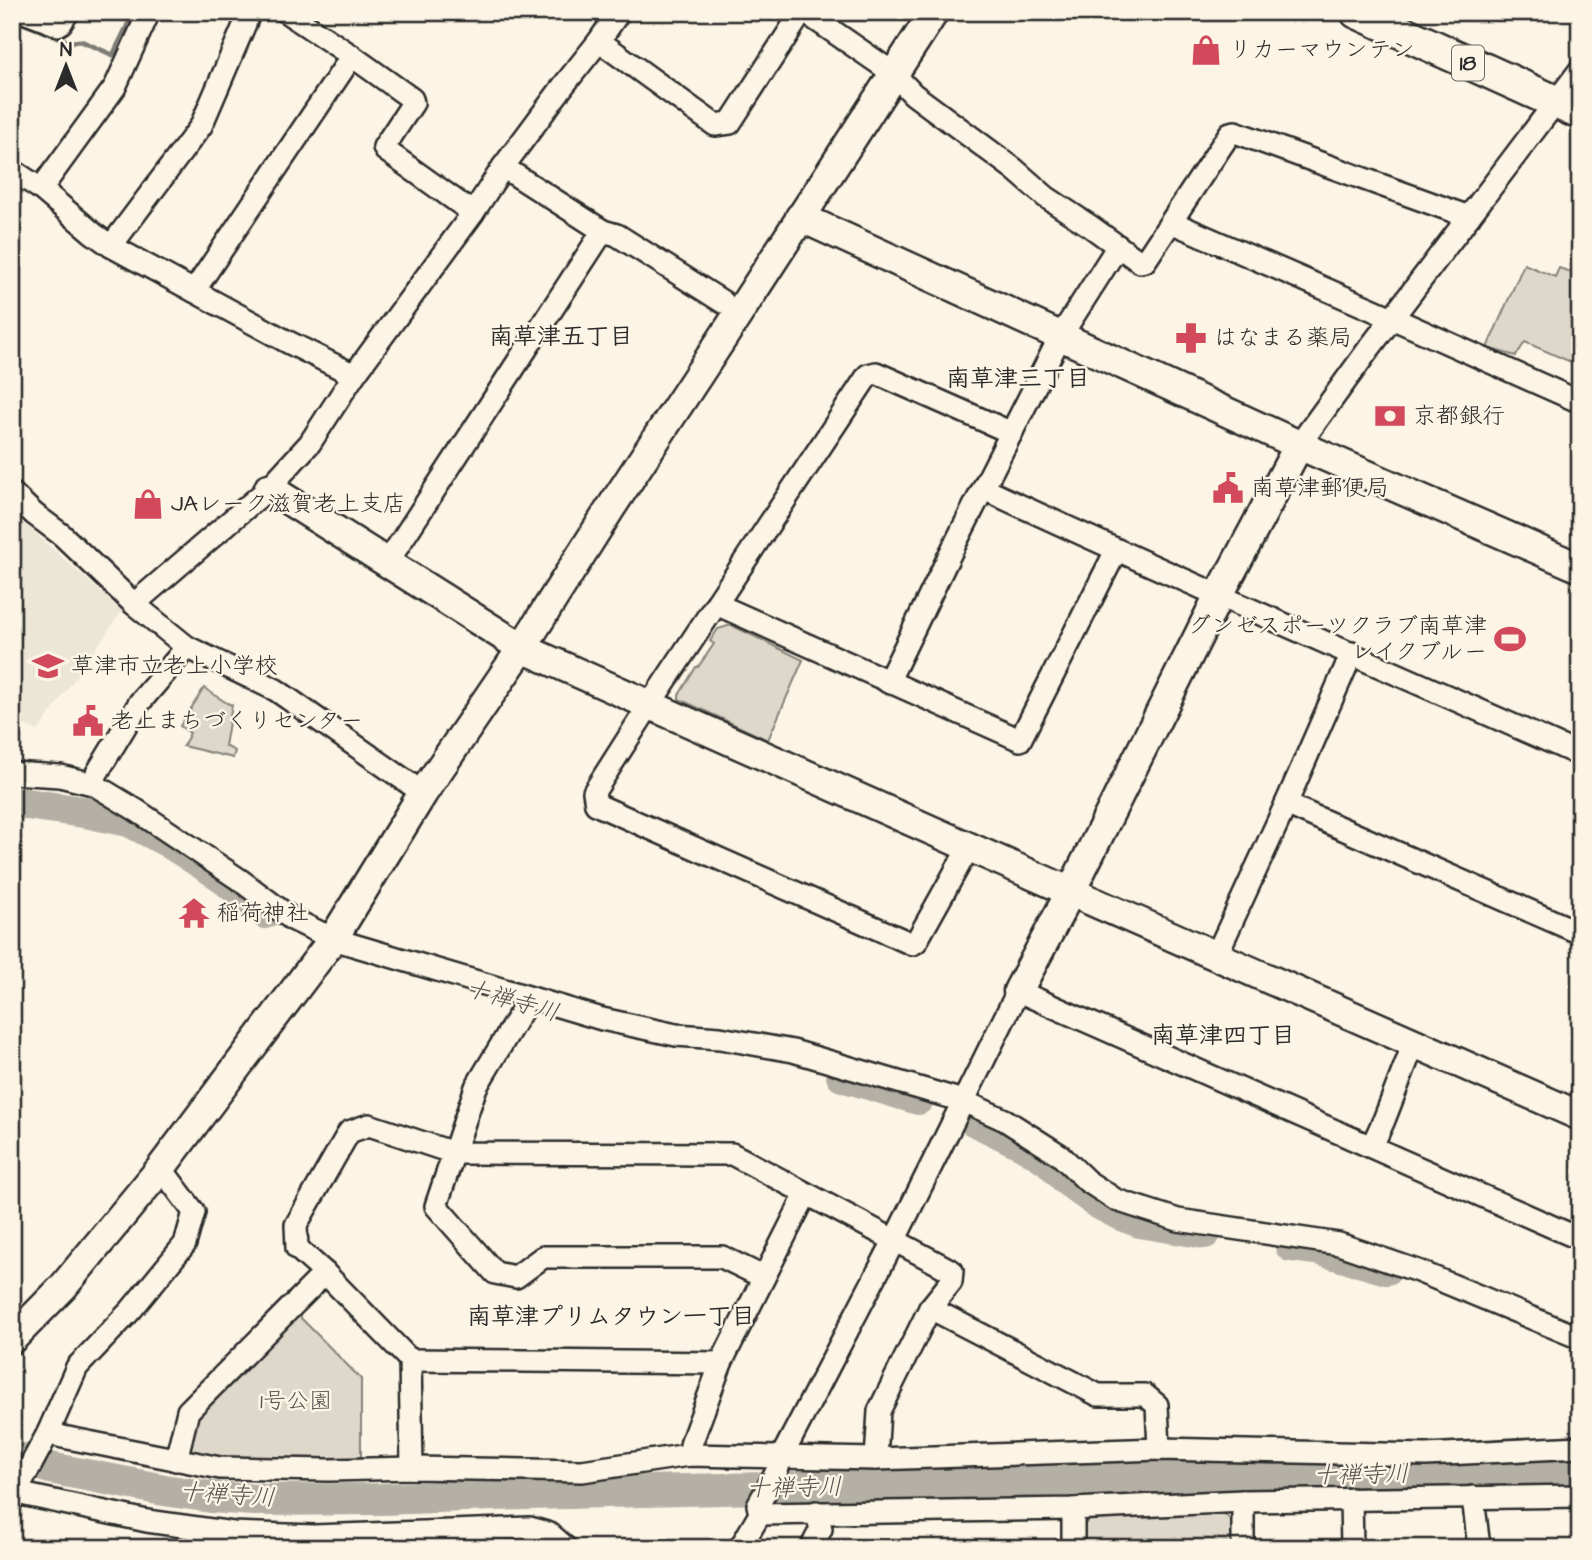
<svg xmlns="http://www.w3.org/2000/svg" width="1592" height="1560" font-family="'Architects Daughter','Klee One',sans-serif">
<rect width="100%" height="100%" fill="#fcf5e5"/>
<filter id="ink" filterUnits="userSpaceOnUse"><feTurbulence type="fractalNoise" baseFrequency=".0143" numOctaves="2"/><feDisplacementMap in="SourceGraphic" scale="14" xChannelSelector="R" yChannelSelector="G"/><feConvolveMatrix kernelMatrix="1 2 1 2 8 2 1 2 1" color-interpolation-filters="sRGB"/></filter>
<g filter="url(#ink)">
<path fill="#ece6d7" d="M 12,512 L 122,611 L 38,731 L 12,720 Z"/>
<g fill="#ded8ca" stroke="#84827a" stroke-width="2">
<path d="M 1524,264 L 1555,277 L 1559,268 L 1580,275 L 1580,366 L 1525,342 L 1516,356 L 1487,348 Z"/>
<path d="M 731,625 L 803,660 L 768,740 L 679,699 L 679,695 L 696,667 L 698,667 L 714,644 L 710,641 L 718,629 Z"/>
<path d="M 204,688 L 227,703 L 232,705 L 225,746 L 235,751 L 233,758 L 183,746 L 190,733 L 180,726 Z"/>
<path d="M 296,1313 L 361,1379 L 361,1463 L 226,1458 L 195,1454 L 187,1443 L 199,1410 Z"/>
<path d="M 1221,1511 L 1233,1522 L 1234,1548 L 1081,1548 L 1080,1529 L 1092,1517 Z"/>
</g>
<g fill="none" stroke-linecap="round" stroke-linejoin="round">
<path stroke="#7d7b74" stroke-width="5" d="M 12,19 L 70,42 L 81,41 L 113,55 L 134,12"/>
<g stroke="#b4b0a5" stroke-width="32">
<path d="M 12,802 L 90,813 L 129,821 L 170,843 L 220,875 L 265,913"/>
<path d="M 842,1076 L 918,1099"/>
<path d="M 975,1121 L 1024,1145 L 1048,1160 L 1069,1182 L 1096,1202 L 1117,1213 L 1140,1222 L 1205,1233"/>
<path d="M 1291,1246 L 1321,1250 L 1387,1269"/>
<path d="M 12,1456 L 50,1468 L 164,1490 L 211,1497 L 254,1500 L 382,1499 L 493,1495 L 1145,1478 L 1580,1471"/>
</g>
<defs>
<g id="street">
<path d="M 24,12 L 58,25 L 61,23 L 68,12"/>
<path d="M 286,12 L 352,56 L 412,99 L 413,103 L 384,147 L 385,150 L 473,213"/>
<path d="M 805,12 L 893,73 L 913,94 L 1014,169 L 1046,197 L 1090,226 L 1140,262 L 1145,261 L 1230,133 L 1235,132 L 1469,217"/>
<path d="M 599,41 L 715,125 L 730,123 L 802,12"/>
<path d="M 12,170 L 41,189 L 94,234 L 111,246 L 286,341 L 354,375"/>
<path d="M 41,189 L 115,87 L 149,12"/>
<path d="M 1171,222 L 1392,318 L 1580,402"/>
<path d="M 603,231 L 617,235 L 723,302"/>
<path d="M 111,246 L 201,126 L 250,12"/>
<path d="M 194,291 L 352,56"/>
<path d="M 1299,445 L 1368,350 L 1580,70"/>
<path d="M 984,489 C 1181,581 1381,666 1580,755"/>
<path d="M 12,493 L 34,514 L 62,535 L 134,604 L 187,647 L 276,690 L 423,793"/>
<path d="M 387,563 L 603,231 L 503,167"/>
<path d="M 134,604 L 269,488 L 310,443 L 354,375 L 473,213 L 503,167 L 564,85 L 599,41 L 619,12"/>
<path d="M 716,604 L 1020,740 L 1116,551"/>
<path d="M 888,682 L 953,548 L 1060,337 L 1118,246"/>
<path d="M 12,773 L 60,776 L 93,784 L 136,810 L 240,880 L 292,919 L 333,939 L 602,1019 L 676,1035 L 720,1038 L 793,1051 L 963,1101 L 1005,1120 L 1060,1155 L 1087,1181 L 1116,1200 L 1178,1220 L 1339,1244 L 1418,1271 L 1580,1338"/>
<path d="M 93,784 L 97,773 L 140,702 L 187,647"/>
<path d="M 1286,804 L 1580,933"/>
<path d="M 969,847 L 916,942 L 912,944 L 602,807 L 596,804 L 594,792 L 650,704 L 868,375 L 876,373 L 1012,433"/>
<path d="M 1216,956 L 1286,804 L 1352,653"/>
<path d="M 526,997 L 521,1012 L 476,1087 L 436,1206 L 495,1273 L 516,1277 L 543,1257 L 722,1257 L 763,1277"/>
<path d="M 1372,1146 L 1384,1120 L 1414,1043"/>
<path d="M 930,1308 L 1098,1395 L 1145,1395 L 1157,1405 L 1159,1449"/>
<path d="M 410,1360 L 721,1363"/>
<path d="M 48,1433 L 63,1437 L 220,1468 L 329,1470 L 412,1468 L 582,1471 L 689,1455 L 876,1459 L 1159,1449 L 1426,1455 L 1580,1447"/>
<path d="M 689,1455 L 692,1441 L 721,1363 L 806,1194"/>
<path d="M 176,1460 L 188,1411 L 325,1273"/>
<path d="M 412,1468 L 410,1360 L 325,1273 L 297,1248 L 296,1225 L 349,1132 L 369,1125 L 454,1153 L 732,1154 L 952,1271 L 951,1282 L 930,1308 L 879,1411 L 876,1459"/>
<path d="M 12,1492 L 147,1521 L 233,1533 L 314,1536 L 530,1528 L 550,1534 L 566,1548"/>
<path d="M 1473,1497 L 1478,1539 L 1481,1548"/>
<path d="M 1351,1499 L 1352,1548"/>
<path d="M 12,1500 L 48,1433 L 77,1367 L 131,1310 L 185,1244 L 194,1212 L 161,1168"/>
<path d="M 1243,1501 L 1243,1548"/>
<path d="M 760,1514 L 1073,1509 L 1243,1501 L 1580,1496"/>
<path d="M 740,1548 L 760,1514 L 758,1505 L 776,1473 L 782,1456 L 894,1241 L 1018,991 L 1580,1239"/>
<path d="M 811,1548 L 821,1529 L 816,1512"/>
<path d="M 1073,1548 L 1073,1509"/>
</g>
<g id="secondary">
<path d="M 800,217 L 1299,445 L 1580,568"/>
<path d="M 269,488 L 522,648 L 969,847 L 1580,1116"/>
<path d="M 1018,991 L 1071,891 L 1219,595 L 1299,445"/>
<path d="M 12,1339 L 63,1287 L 161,1168 L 333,939 L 423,793 L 522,648 L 610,509 L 739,313 L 934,12"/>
</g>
<path id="primary" d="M 1357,12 L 1580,113"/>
</defs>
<use href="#street" stroke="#2b2b2b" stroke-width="26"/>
<use href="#secondary" stroke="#2b2b2b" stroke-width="33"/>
<use href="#primary" stroke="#2b2b2b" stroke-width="37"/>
<use href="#street" stroke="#fcf5e5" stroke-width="21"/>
<use href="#secondary" stroke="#fcf5e5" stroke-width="28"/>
<use href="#primary" stroke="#fcf5e5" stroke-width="32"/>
</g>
</g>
<defs>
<symbol id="shop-bare" viewBox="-9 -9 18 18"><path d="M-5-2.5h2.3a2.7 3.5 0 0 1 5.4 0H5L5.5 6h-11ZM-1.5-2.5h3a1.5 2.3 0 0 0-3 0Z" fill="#d1495b" stroke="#fcf5e5" stroke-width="2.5" paint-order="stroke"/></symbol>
<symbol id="pharmacy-bare" viewBox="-9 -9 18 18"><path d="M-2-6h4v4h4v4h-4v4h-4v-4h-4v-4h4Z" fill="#d1495b" stroke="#fcf5e5" stroke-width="2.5" paint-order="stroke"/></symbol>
<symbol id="bank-bare" viewBox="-9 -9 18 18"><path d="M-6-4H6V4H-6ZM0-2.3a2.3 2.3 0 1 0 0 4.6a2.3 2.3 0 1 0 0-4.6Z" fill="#d1495b" stroke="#fcf5e5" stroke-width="2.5" paint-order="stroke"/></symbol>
<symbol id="civic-bare" viewBox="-9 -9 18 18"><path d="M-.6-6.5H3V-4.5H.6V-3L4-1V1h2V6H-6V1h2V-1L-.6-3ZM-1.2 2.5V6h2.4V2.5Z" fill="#d1495b" stroke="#fcf5e5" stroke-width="2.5" paint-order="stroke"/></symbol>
<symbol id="stadium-bare" viewBox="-9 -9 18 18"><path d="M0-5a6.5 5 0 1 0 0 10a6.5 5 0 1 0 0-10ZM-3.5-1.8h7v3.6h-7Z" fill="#d1495b" stroke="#fcf5e5" stroke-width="2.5" paint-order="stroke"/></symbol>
<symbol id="school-bare" viewBox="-9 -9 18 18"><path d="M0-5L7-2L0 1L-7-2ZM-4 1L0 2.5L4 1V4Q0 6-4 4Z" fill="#d1495b" stroke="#fcf5e5" stroke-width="2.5" paint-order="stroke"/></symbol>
<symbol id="temple-bare" viewBox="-9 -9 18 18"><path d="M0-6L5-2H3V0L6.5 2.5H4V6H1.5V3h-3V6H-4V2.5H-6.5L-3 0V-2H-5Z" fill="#d1495b" stroke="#fcf5e5" stroke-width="2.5" paint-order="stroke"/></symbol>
</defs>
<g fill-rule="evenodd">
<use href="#shop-bare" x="1184" y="28" width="44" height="44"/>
<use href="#pharmacy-bare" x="1169" y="316" width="44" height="44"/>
<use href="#bank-bare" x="1368" y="394" width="44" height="44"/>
<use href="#civic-bare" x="1206" y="466" width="44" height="44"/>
<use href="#shop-bare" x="126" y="482" width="44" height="44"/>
<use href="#stadium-bare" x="1488" y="617" width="44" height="44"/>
<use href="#school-bare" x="26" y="644" width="44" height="44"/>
<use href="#civic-bare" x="66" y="699" width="44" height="44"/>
<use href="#temple-bare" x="172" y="891" width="44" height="44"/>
</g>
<g text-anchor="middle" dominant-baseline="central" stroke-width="5" stroke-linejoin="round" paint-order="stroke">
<rect fill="#fcf5e5" stroke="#6a6863" stroke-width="2" x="1452" y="45.5" width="32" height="35" rx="5"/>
<g font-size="21" font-weight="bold" fill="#2b2b2b">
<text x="1468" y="63">18</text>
</g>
<g font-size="23" fill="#2b2b2b" stroke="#fcf5e5" text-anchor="start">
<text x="1229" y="50">リカーマウンテン</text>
<text x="1214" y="338">はなまる薬局</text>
<text x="1413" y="416">京都銀行</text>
<text x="1251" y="488">南草津郵便局</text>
<text x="171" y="504">JAレーク滋賀老上支店</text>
<text x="1487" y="626" text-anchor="end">グンゼスポーツクラブ南草津<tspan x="1487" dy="26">レイクブルー</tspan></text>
<text x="71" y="666">草津市立老上小学校</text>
<text x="111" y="721">老上まちづくりセンター</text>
<text x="217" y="913">稲荷神社</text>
</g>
<g font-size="23" fill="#585653" stroke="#fcf5e5">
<text x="296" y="1401">1号公園</text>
</g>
<g font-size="24" font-weight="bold" fill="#2b2b2b" stroke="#fcf5e5">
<text x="561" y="337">南草津五丁目</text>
<text x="1018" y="379">南草津三丁目</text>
<text x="1223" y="1036">南草津四丁目</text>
<text x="611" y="1317">南草津プリムタウン一丁目</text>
</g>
<g font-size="24" font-style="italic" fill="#545350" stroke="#fcf5e5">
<text transform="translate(512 1001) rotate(16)">十禅寺川</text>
<text transform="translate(1361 1475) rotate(-1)">十禅寺川</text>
<text transform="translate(794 1488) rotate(-1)">十禅寺川</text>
<text transform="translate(227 1495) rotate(4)">十禅寺川</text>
</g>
</g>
<rect width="1592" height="1560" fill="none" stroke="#fcf5e5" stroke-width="42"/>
<rect x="21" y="21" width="1550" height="1518" fill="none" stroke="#2b2b2b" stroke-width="2.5" filter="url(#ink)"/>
<g transform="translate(66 66)" stroke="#fcf5e5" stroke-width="5" paint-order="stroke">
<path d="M0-5L12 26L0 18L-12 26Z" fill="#2b2b2b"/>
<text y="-10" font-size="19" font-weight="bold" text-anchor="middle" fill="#2b2b2b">N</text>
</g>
</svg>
